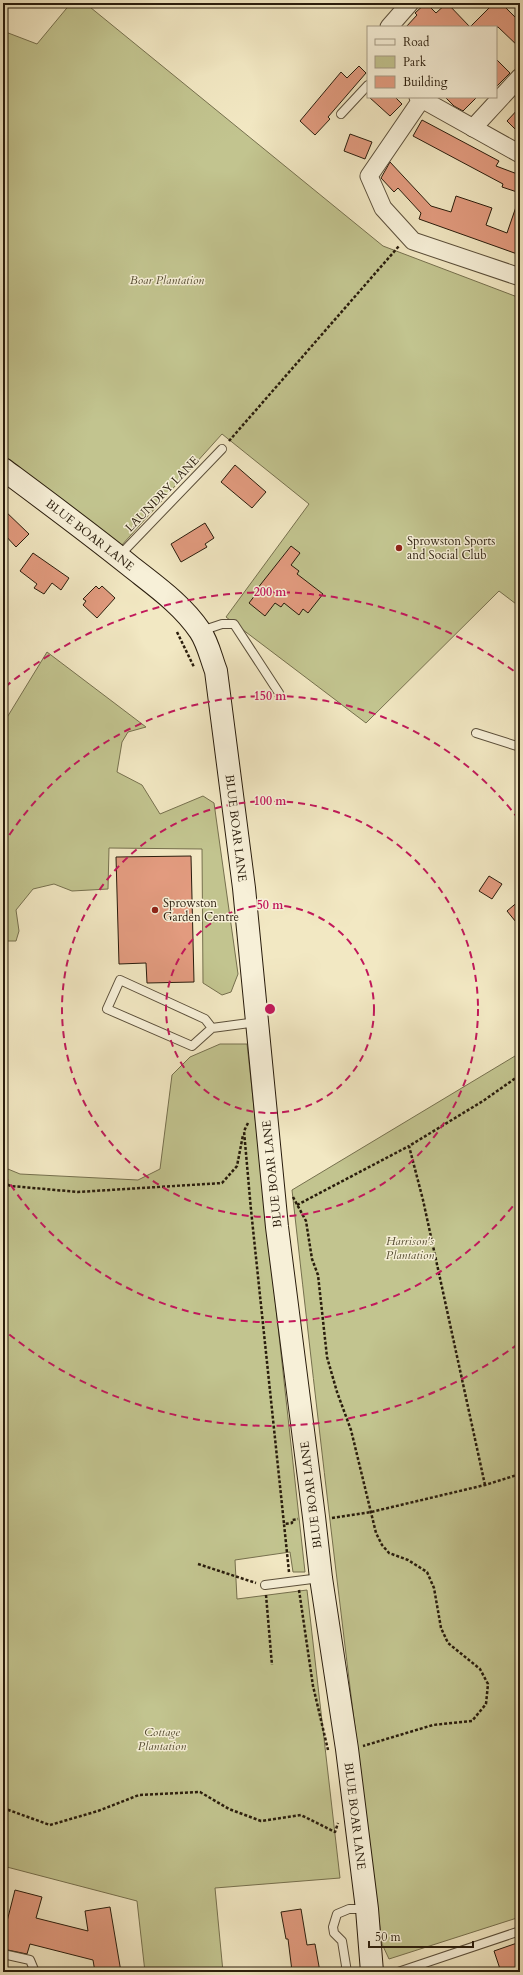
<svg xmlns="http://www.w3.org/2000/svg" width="523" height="1975" font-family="Cardo,serif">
<rect width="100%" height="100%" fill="#f2e8c3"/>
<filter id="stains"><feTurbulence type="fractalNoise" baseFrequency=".005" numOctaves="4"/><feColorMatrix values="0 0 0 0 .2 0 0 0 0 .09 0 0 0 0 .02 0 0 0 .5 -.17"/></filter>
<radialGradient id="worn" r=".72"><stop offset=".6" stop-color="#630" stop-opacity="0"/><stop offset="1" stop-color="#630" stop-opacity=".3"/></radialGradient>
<g fill="#c2c48f" stroke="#76704e">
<path d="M 71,3 L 85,3 L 383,246 L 520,298 L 520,607 L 499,591 L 366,723 L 226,617 L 309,504 L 222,434 L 121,546 L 3,463 L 3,31 L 37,44 Z"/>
<path d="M 47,652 L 146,727 L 128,732 L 122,742 L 117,772 L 142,785 L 160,814 L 203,796 L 214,803 L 238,974 L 231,992 L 222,995 L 203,983 L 202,849 L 109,848 L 108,889 L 72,891 L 54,884 L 33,889 L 16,910 L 19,931 L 16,941 L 3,941 L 3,724 Z"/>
<path d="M 220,1044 L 247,1044 L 305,1572 L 293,1572 L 290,1552 L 235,1560 L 237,1599 L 307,1590 L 340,1878 L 215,1888 L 223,1972 L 145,1972 L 137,1901 L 3,1866 L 3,1167 L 20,1174 L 138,1180 L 160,1169 L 172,1075 L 190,1057 Z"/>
<path d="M 520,1053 L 520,1917 L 389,1959 L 382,1944 C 350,1693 320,1441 292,1190 Z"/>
</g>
<g fill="#e29b7f" stroke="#291c0c">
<path d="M 426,3 L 436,13 L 447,3 L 470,27 L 494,3 L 501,3 L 520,22 L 520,48 L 498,27 L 406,27 L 417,15 L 415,13 Z"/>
<path d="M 496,59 L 510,73 L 496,87 Z"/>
<path d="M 359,66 L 366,73 L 328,117 L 330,119 L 315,135 L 300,121 L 341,72 L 347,78 Z"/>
<path d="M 369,97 L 395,97 L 402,104 L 390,116 Z"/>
<path d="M 445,97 L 477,97 L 463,111 L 454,106 Z"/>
<path d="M 520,107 L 520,134 L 507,121 Z"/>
<path d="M 422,120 L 499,161 L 496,166 L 520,175 L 520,193 L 502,187 L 503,184 L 413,136 Z"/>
<path d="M 350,134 L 372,142 L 365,159 L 344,151 Z"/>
<path d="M 390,162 L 431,206 L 451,212 L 456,196 L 492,208 L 486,225 L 507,233 L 518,201 L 520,202 L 520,255 L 419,219 L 421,213 L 398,188 L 394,192 L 381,178 Z"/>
<path d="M 235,465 L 266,492 L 252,508 L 221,482 Z"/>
<path d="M 3,509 L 29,534 L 16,547 L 3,533 Z"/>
<path d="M 205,523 L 214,538 L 205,544 L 207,547 L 181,562 L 171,544 Z"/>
<path d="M 291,546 L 300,553 L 291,565 L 299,571 L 297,574 L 323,594 L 308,613 L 303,609 L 299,615 L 284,603 L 281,607 L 275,603 L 265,616 L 249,603 L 259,590 L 257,589 Z"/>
<path d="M 33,553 L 69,578 L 61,590 L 52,583 L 44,594 L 34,588 L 37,584 L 20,571 Z"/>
<path d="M 96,586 L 99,589 L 102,586 L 115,598 L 97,618 L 83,605 L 86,601 L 83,599 Z"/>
<path d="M 191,856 L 194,982 L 147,983 L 146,963 L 119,964 L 116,857 Z"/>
<path d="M 489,876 L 502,884 L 492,899 L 479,891 Z"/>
<path d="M 520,900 L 520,927 L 507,911 Z"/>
<path d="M 15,1890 L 42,1897 L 36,1918 L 88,1931 L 85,1911 L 110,1907 L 121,1972 L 95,1972 L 93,1960 L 30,1944 L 27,1954 L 3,1949 L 3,1937 Z"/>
<path d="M 301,1909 L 307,1945 L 315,1944 L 320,1972 L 292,1971 L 288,1939 L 286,1939 L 281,1912 Z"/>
<path d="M 520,1942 L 520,1972 L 501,1972 L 494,1951 Z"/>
</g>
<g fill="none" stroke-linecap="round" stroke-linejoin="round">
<defs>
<g id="lane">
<path d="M 341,114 L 368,85"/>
<path d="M 119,556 L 222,449"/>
<path d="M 201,631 L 222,624 L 234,624 L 279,693"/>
<path d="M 476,733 L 520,747"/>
<path d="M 212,1028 L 205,1019 L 120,980 L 107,1009 L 192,1046 L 212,1028 L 257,1022"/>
<path d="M 265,1585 L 320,1578"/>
<path d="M 3,1954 L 30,1960 L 35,1972"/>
<path d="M 347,1972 L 342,1941 L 334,1933 L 333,1927 L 337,1914 L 349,1909 L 366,1909"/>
<path d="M 398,1972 L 520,1931"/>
</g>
<g id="street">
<path d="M 389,27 L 410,3"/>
<path d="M 418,97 L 520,154"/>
<path d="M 421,100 L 369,176 L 383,208 L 413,241 L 520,277"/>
<path d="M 473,128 L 520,77"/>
</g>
<path id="secondary" d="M 3,469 C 46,501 88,532 129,565 C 154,585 182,604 200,631 C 208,643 211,658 216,671 L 244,888 L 277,1227 L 314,1517 L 321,1578 L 347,1749 L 367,1909 L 372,1972"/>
</defs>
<use href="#lane" stroke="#5b4f3a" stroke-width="10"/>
<use href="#street" stroke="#5b4f3a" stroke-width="19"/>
<use href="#secondary" stroke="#291c0c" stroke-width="24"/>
<g stroke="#291c0c" stroke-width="2.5" stroke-dasharray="3 2" stroke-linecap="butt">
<path d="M 229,441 L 399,246"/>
<path d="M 177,632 L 194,667"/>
<path d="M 248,1123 L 244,1131 L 251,1210 L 284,1524"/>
<path d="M 3,1183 L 11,1186 L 78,1192 L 222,1183 L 237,1166 L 243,1135"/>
<path d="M 293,1197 L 306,1221 L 312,1259 L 318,1275 L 327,1357 L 337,1392 L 351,1430 L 376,1533 L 382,1545 L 389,1553 L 408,1560 L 427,1572 L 434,1588 L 441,1628 L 448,1643 L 480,1669 L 488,1684 L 486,1704 L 472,1721 L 433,1725 L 363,1746"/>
<path d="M 297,1205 L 409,1146"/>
<path d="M 485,1485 L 423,1200 L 409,1146 L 483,1101 L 520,1075"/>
<path d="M 332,1518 L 371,1512 L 485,1485 L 520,1474"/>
<path d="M 198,1564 L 256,1583"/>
<path d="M 289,1572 L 284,1524 L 292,1523 L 292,1520 L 298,1519"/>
<path d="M 299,1590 L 313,1686 L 328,1750"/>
<path d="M 266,1595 L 272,1665"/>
<path d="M 3,1808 L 50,1825 L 98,1811 L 139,1795 L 200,1792 L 229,1809 L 261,1821 L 301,1815 L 335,1832 L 338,1823"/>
</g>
<use href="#lane" stroke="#f7f0d8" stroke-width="8"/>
<use href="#street" stroke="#f7f0d8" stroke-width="17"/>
<use href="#secondary" stroke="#f7f0d8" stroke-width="22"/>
</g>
<g fill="none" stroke="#c2185b" stroke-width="2" stroke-dasharray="7 5">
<circle cx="270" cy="1009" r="104"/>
<circle cx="270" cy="1009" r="208"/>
<path d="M520 1197A313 313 0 0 1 3 1173M3 845A313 313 0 0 1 520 821"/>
<path d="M518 1344A417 417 0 0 1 5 1331M5 687A417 417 0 0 1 518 674"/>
</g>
<g fill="#8f2418" stroke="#f7f0d8" stroke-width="1.5">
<circle cx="399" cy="548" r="4"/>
<circle cx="155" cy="910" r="4"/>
</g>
<g text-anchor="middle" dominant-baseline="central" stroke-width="3" stroke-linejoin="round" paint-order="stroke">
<g font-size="12" font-style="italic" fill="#574e33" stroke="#f7f0d8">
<text x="167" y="280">Boar Plantation</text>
<text x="410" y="1241">Harrison's<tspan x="410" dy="14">Plantation</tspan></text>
<text x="162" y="1732">Cottage<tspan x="162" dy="14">Plantation</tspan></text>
</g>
<g font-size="12" fill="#291c0c" stroke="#f7f0d8">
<text transform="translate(162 494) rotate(-46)">LAUNDRY LANE</text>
<text transform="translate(90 535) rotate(38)">BLUE BOAR LANE</text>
<text transform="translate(236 828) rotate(83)">BLUE BOAR LANE</text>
<text transform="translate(272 1174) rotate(-96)">BLUE BOAR LANE</text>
<text transform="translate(311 1495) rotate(-97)">BLUE BOAR LANE</text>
<text transform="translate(355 1816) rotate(83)">BLUE BOAR LANE</text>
</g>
<g font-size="12" fill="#291c0c" stroke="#f7f0d8" text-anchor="start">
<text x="407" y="541">Sprowston Sports<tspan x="407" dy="14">and Social Club</tspan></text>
<text x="163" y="903">Sprowston<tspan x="163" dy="14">Garden Centre</tspan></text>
</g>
</g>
<circle cx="270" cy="1009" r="6" fill="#c2185b" stroke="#f7f0d8" stroke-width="2"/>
<g font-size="12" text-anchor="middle" font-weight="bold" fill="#c2185b" stroke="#f7f0d8" stroke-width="3" stroke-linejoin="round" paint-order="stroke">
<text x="270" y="596">200 m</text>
<text x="270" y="700">150 m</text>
<text x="270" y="805">100 m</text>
<text x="270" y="909">50 m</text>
</g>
<rect width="523" height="1975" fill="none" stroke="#f2e8c3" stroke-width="16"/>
<rect x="4" y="4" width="515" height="1967" fill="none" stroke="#291c0c" stroke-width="2"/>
<rect x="8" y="8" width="507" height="1959" fill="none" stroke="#291c0c"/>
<rect x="367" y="26" width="130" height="72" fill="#f7f0d8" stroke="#a59b86"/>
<rect x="375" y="39" width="20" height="6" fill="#f7f0d8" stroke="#a59b86"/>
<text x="403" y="46" font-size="12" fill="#291c0c">Road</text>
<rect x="375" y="56" width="20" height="12" fill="#c2c48f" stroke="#a59b86"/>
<text x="403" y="66" font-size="12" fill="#291c0c">Park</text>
<rect x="375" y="76" width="20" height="12" fill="#e29b7f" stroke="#a59b86"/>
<text x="403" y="86" font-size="12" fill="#291c0c">Building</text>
<path d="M369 1941v6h104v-6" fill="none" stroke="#291c0c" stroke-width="2"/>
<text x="375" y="1941" font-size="12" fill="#291c0c" stroke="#f7f0d8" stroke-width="3" paint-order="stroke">50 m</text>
<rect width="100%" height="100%" filter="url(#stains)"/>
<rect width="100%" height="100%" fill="url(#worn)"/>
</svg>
